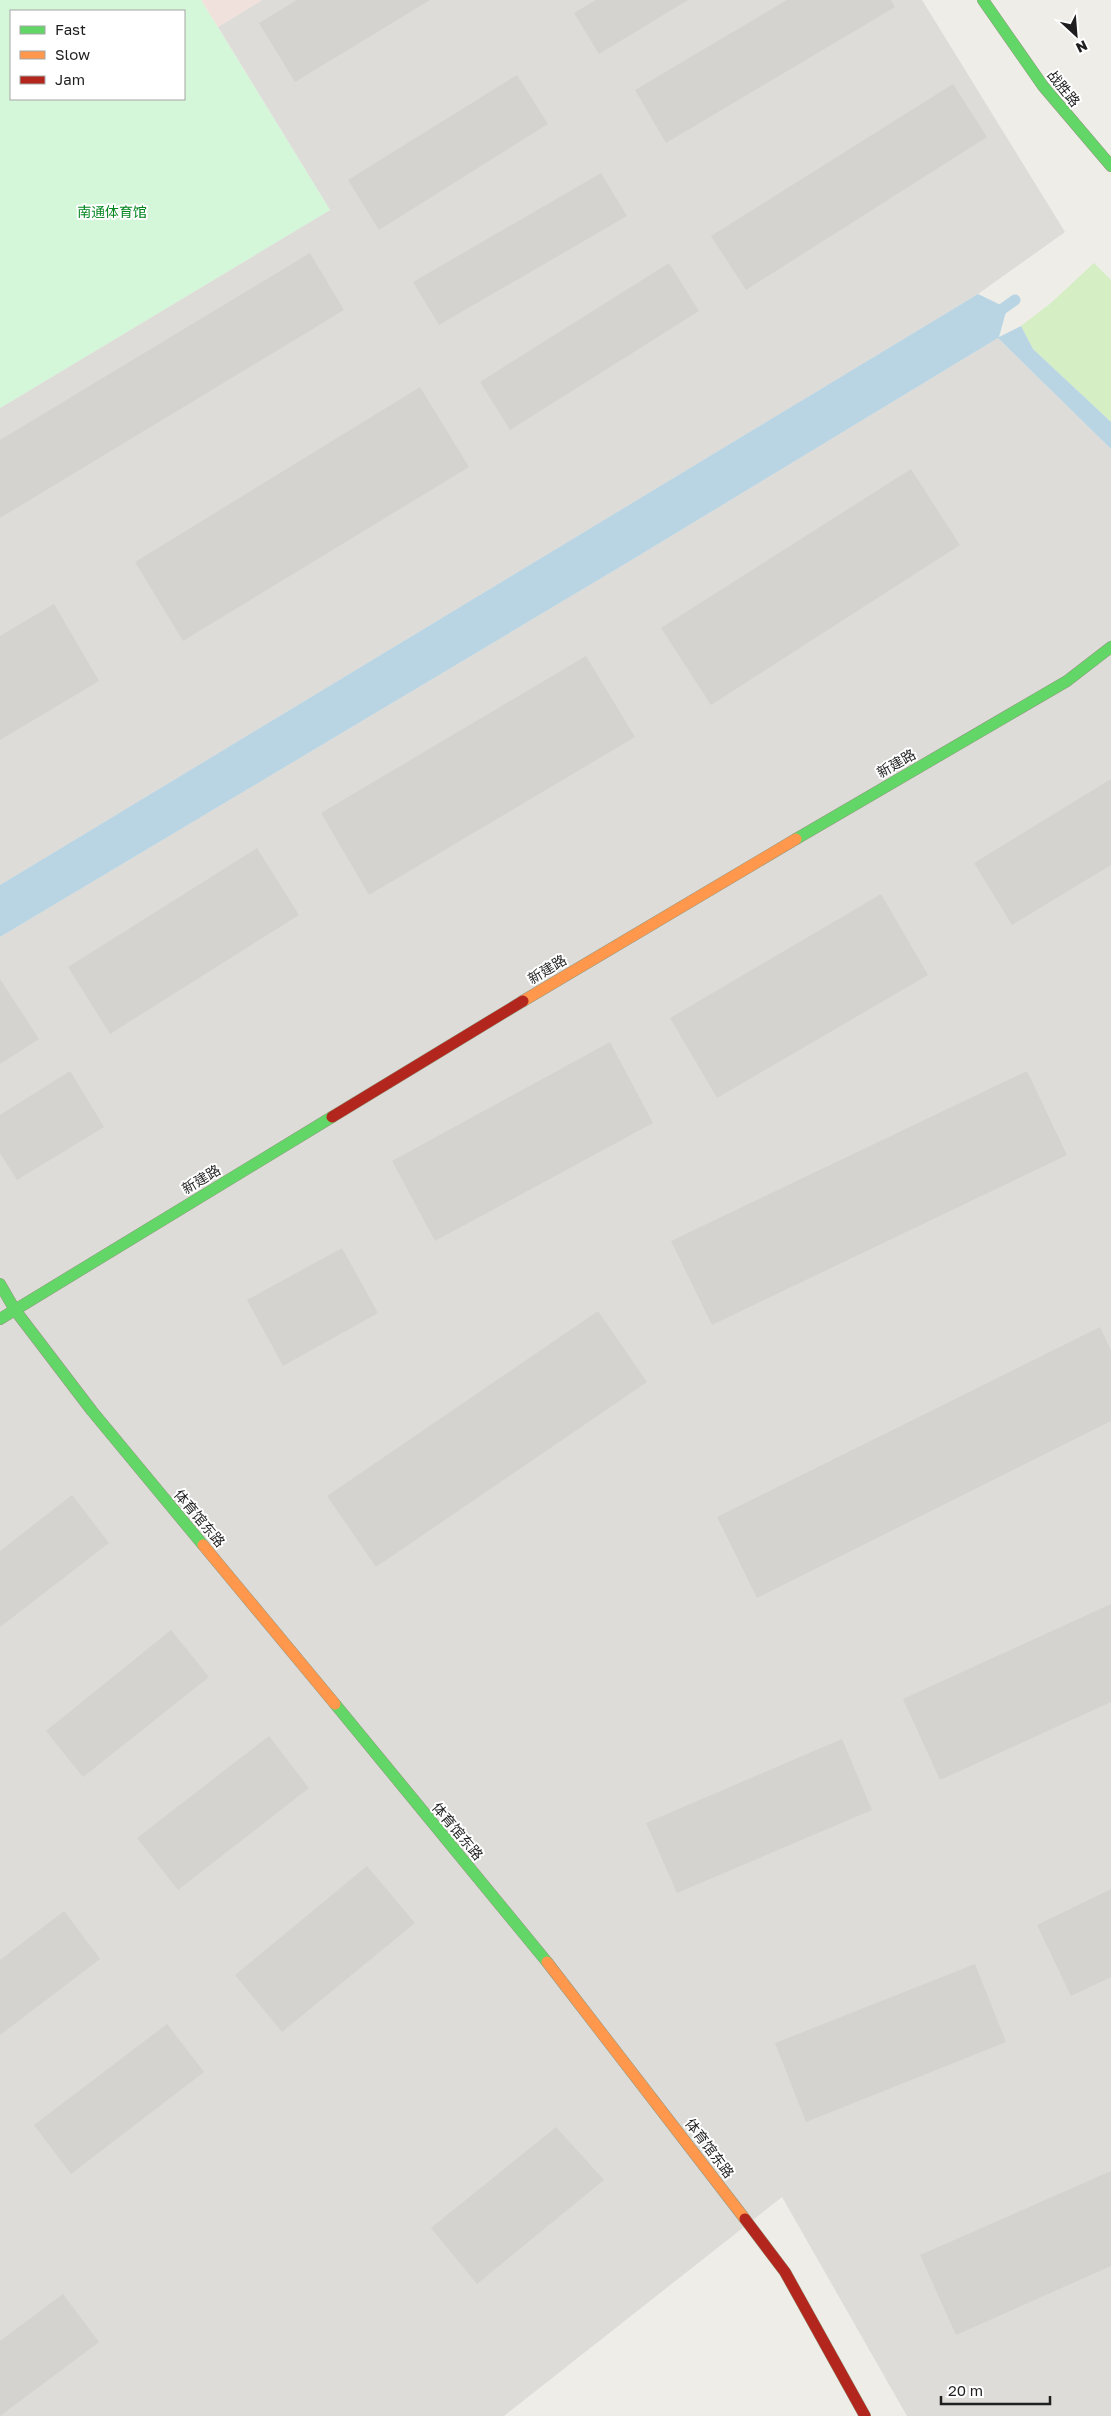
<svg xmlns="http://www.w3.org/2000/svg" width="1111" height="2416" font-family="'Golos Text','Noto Sans SC',sans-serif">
<rect width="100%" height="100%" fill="#eeede8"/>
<g fill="#dddcd9">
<path d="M 262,0 L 922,0 L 1065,232 L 978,294 L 0,885 L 0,408 L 330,210 L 218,27 Z"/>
<path d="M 998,338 L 1111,449 L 1111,2416 L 907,2416 L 782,2197 L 504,2416 L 0,2416 L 0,937 L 625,564 Z"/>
</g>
<path fill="#f1e1dc" d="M 201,0 L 262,0 L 218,27 Z"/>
<path fill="#d5eec4" d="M 1094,263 L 1111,280 L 1111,422 L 1033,349 L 1021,326 L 1051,303 Z"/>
<path fill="#d4f6d9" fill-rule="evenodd" d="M 0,0 L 201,0 L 330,210 L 0,408 ZM 11,11 L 184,11 L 184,99 L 11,99 Z"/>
<path fill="#b9d5e3" d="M 978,294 L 1007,308 L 999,337 L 1021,326 L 1033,349 L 1111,422 L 1111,449 L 998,338 L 625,564 L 0,937 L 0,885 Z"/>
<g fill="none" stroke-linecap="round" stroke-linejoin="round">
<path stroke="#b9d5e3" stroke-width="11" d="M 994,315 L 1015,300"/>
</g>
<g fill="#d5d3cf">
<path d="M 297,0 L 430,0 L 295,82 L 259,23 Z"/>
<path d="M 596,0 L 688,0 L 599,54 L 574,13 Z"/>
<path d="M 787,0 L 891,0 L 895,7 L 666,143 L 635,90 Z"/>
<path d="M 517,75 L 548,124 L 379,230 L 348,180 Z"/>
<path d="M 953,84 L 987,137 L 746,290 L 711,236 Z"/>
<path d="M 601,173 L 627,216 L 439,325 L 413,282 Z"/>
<path d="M 310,253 L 344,310 L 0,518 L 0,440 Z"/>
<path d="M 669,263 L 699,311 L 510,430 L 480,382 Z"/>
<path d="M 420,387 L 469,467 L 183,641 L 135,562 Z"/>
<path d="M 911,469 L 960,545 L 711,705 L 661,628 Z"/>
<path d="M 54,604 L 99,681 L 0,740 L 0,636 Z"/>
<path d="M 586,656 L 635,737 L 369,895 L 321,813 Z"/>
<path d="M 1111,779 L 1111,865 L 1012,925 L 974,863 Z"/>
<path d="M 257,848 L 299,915 L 110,1034 L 68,967 Z"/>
<path d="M 881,894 L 928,975 L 717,1098 L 670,1018 Z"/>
<path d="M 0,979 L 39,1039 L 0,1064 Z"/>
<path d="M 610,1042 L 653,1123 L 435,1241 L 392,1161 Z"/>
<path d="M 70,1071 L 104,1127 L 17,1180 L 0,1153 L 0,1115 Z"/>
<path d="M 1027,1071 L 1067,1155 L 712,1325 L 671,1241 Z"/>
<path d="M 342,1248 L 378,1313 L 283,1366 L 247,1300 Z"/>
<path d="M 598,1311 L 647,1382 L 376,1567 L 327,1496 Z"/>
<path d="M 1100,1327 L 1111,1350 L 1111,1421 L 757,1598 L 717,1517 Z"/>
<path d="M 72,1495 L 109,1543 L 0,1627 L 0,1551 Z"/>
<path d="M 1111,1604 L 1111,1702 L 940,1780 L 903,1699 Z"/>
<path d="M 171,1630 L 209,1677 L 83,1777 L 46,1731 Z"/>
<path d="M 269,1736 L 309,1788 L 178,1890 L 137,1838 Z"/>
<path d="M 842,1739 L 872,1810 L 677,1893 L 646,1823 Z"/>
<path d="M 367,1866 L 415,1923 L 282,2032 L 235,1975 Z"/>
<path d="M 1111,1889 L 1111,1977 L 1071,1996 L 1037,1925 Z"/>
<path d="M 64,1911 L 100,1959 L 0,2035 L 0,1960 Z"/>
<path d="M 975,1964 L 1006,2042 L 806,2122 L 775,2043 Z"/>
<path d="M 167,2024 L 204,2072 L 71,2174 L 34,2125 Z"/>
<path d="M 556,2127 L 604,2180 L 477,2284 L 431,2228 Z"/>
<path d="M 1111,2171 L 1111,2266 L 956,2335 L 920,2255 Z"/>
<path d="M 63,2294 L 99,2342 L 0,2416 L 0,2341 Z"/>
</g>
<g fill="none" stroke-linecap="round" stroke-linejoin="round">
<defs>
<g id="fast">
<path d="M 983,0 L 1043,86 L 1111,166"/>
<path d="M 796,839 L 1067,681 L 1111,647"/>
<path d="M 0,1284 L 15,1310 L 92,1411 L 203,1545"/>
<path d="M 0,1319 L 332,1117"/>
<path d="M 335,1704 L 547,1962"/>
</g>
<g id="slow">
<path d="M 523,1001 L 796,839"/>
<path d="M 203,1545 L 335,1704"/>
<path d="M 547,1962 L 745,2219"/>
</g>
<g id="jam">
<path d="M 332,1117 L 523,1001"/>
<path d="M 745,2219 L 785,2272 L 865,2416"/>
</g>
</defs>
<use href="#fast" stroke="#94997f" stroke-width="12"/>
<use href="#slow" stroke="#94997f" stroke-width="12"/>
<use href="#jam" stroke="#94997f" stroke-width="12"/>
<use href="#fast" stroke="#63d668" stroke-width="11"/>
<use href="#slow" stroke="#ff974d" stroke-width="11"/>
<use href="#jam" stroke="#b3261e" stroke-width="11"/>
</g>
<g text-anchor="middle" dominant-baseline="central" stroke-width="4" stroke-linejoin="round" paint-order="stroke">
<g font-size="14" fill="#1f1f1f" stroke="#fff">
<text transform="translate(1064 88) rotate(51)">战胜路</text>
<text transform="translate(896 763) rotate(-30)">新建路</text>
<text transform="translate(547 969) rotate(-31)">新建路</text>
<text transform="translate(201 1179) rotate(-31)">新建路</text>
<text transform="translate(200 1518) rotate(50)">体育馆东路</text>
<text transform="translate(458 1831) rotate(50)">体育馆东路</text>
<text transform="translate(710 2148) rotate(53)">体育馆东路</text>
</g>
<g font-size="14" fill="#048720" stroke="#fff">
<text x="112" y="211">南通体育馆</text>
</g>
</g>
<rect x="10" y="10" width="175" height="90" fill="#ffffff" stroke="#a5a5a5"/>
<rect x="20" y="26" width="25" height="8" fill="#63d668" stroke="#a5a5a5"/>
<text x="55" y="35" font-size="15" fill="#1f1f1f">Fast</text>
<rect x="20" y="51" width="25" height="8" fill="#ff974d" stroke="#a5a5a5"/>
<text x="55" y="60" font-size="15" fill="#1f1f1f">Slow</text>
<rect x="20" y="76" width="25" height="8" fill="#b3261e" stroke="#a5a5a5"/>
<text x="55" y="85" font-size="15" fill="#1f1f1f">Jam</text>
<g transform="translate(1076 35) rotate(154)" stroke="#ffffff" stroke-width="4" paint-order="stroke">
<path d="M0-4L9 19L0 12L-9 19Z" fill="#1f1f1f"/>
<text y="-8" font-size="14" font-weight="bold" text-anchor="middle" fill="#1f1f1f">N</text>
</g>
<path d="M941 2396v8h109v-8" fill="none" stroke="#1f1f1f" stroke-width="2.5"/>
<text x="948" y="2396" font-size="15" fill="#1f1f1f" stroke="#ffffff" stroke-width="4" paint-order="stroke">20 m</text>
</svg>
